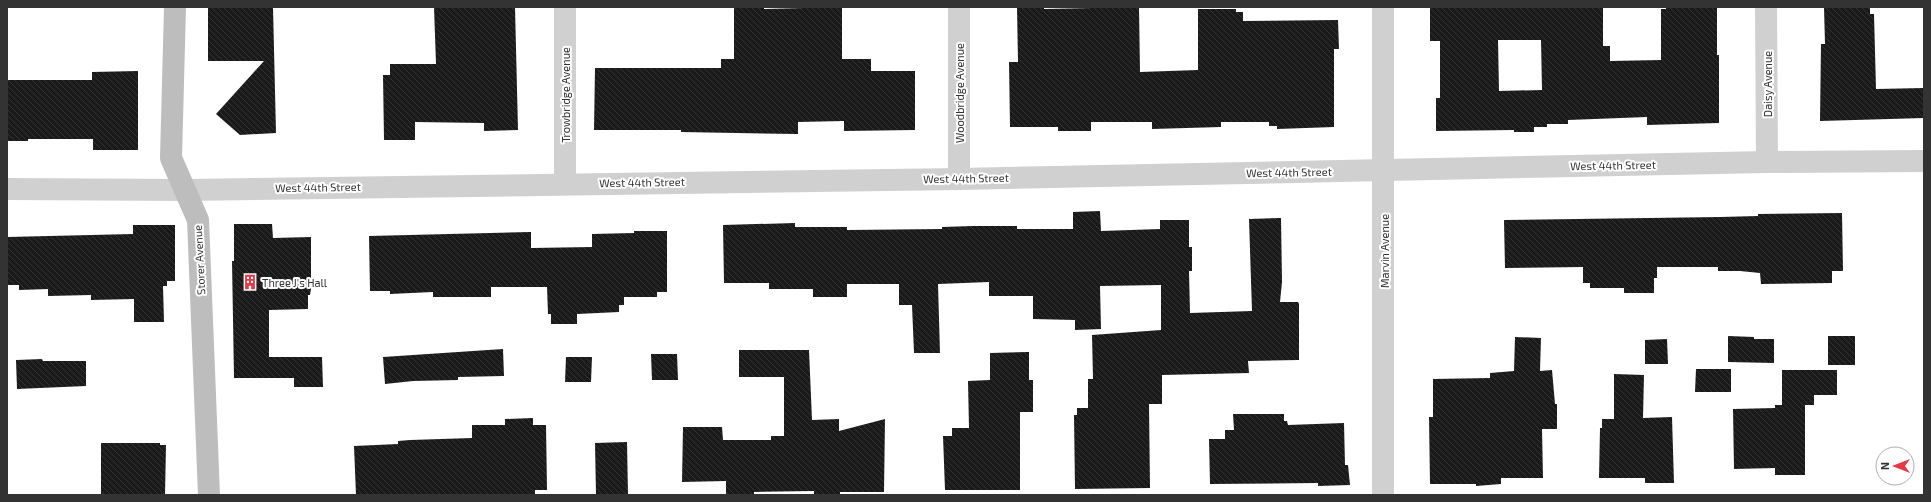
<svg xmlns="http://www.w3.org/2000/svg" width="1931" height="502" font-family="'Exo 2',sans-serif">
<defs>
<pattern id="building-back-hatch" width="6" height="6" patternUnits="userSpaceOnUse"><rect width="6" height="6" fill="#1a1a1a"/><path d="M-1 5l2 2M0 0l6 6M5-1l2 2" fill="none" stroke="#333"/></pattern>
</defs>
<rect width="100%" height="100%" fill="#fff"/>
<g fill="url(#building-back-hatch)" fill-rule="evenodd">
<path d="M 208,7 L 273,7 L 276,133 L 240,135 L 216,114 L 264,61 L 208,61 Z"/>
<path d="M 434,7 L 515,7 L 518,130 L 484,131 L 484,123 L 415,122 L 415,140 L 384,140 L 383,75 L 390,75 L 390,64 L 436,64 Z"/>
<path d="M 734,7 L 764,7 L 764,9 L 842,7 L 842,59 L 871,59 L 871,71 L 915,71 L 915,130 L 844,131 L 844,121 L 798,122 L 798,134 L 681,132 L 681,130 L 594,130 L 595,68 L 721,68 L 721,59 L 734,59 Z"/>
<path d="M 1017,7 L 1044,7 L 1044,9 L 1139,7 L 1140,72 L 1198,70 L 1198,9 L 1236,9 L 1236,12 L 1243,12 L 1243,21 L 1338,20 L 1339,49 L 1334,49 L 1334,127 L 1277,129 L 1277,126 L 1269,126 L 1269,122 L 1221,122 L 1221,127 L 1152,129 L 1152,122 L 1091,122 L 1091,131 L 1058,131 L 1058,127 L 1010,127 L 1009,62 L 1018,62 Z"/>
<path d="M 1603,7 L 1603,46 L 1610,46 L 1610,61 L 1661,60 L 1661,9 L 1666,9 L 1666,8 L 1717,7 L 1717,55 L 1719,55 L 1719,123 L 1647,125 L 1647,117 L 1568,120 L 1568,124 L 1547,124 L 1547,127 L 1534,127 L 1534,132 L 1514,132 L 1514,130 L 1436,131 L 1436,98 L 1440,98 L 1440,41 L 1430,41 L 1430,8 ZM 1498,40 L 1541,40 L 1542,90 L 1499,91 Z"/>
<path d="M 1824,7 L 1870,7 L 1870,14 L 1874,14 L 1876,89 L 1924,88 L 1924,118 L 1820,121 L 1821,44 L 1825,44 Z"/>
<path d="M 138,71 L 138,150 L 93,150 L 93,139 L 28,139 L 28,141 L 7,141 L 7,80 L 92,80 L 92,72 Z"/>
<path d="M 1100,211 L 1101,231 L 1160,229 L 1160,220 L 1189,220 L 1189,247 L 1192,247 L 1192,271 L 1189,271 L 1190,313 L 1252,311 L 1249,219 L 1281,218 L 1282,282 L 1280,302 L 1298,302 L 1299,304 L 1299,360 L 1248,361 L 1249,373 L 1162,375 L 1162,404 L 1149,404 L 1150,488 L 1075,489 L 1074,415 L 1077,415 L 1077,408 L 1088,408 L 1088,379 L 1093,379 L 1092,335 L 1161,330 L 1161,285 L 1100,286 L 1101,329 L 1075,330 L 1075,320 L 1033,319 L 1033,296 L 989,296 L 989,282 L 938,284 L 940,353 L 914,353 L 912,305 L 899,305 L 899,284 L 847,284 L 847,297 L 813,297 L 813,289 L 769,289 L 769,283 L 724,283 L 723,225 L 795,223 L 795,227 L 847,227 L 847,230 L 942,229 L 942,227 L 973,226 L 1017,226 L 1017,229 L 1073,229 L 1073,212 Z"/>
<path d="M 1842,213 L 1843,271 L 1832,271 L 1832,283 L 1761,284 L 1760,273 L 1740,271 L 1718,271 L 1718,267 L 1657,267 L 1657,278 L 1654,278 L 1654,293 L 1624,293 L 1624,288 L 1590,288 L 1590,283 L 1583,283 L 1583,267 L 1505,268 L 1504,220 L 1720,217 L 1758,216 L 1758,214 Z"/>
<path d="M 234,224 L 272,224 L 273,238 L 311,237 L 311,289 L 310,295 L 308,295 L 308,309 L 269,310 L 269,357 L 322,357 L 323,387 L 294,387 L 294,378 L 234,378 L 232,261 L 234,261 Z"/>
<path d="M 133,225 L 175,225 L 175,281 L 167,281 L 167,286 L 163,286 L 164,322 L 134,322 L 134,299 L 91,300 L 91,295 L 48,296 L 48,289 L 19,290 L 19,285 L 7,285 L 7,237 L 133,234 Z"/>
<path d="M 634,231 L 667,231 L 667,292 L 657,292 L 657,297 L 624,297 L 624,305 L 619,305 L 619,312 L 577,314 L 577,324 L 551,324 L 551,314 L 548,314 L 547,287 L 491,287 L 491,297 L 433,297 L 433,292 L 390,294 L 390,291 L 370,291 L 369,236 L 531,232 L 531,248 L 592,247 L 592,234 L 634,233 Z"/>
<path d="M 1728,336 L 1754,337 L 1754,339 L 1774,339 L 1774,363 L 1728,362 Z"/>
<rect x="1828" y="336" width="27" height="29"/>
<path d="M 1515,337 L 1541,338 L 1540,371 L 1552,370 L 1555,404 L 1557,404 L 1557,429 L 1542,429 L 1543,478 L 1501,478 L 1501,484 L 1476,486 L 1476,484 L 1430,484 L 1429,417 L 1433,417 L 1433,379 L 1490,378 L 1490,373 L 1514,371 Z"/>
<path d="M 1667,339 L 1668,364 L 1645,364 L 1645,340 Z"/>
<path d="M 503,349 L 504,376 L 458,377 L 458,380 L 413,381 L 385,384 L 383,357 Z"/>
<path d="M 739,350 L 809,350 L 812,420 L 839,419 L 839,431 L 885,419 L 884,492 L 840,492 L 840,495 L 814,495 L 814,491 L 754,492 L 754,495 L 726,495 L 726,481 L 682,482 L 683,427 L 722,427 L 723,440 L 771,440 L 771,436 L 784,436 L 784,377 L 739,377 Z"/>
<path d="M 1029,352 L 1029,380 L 1033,380 L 1033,412 L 1020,412 L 1020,490 L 945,490 L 943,436 L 952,436 L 952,428 L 969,428 L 968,381 L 990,380 L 990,353 Z"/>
<path d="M 651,354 L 677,354 L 678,380 L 652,380 Z"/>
<path d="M 566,357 L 592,357 L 591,382 L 565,382 Z"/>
<path d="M 42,359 L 43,361 L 86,361 L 86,386 L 17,389 L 16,360 Z"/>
<path d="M 1696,369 L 1731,369 L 1731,392 L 1695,392 Z"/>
<path d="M 1782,370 L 1837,370 L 1837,395 L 1814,395 L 1814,405 L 1805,405 L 1805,475 L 1775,475 L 1775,468 L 1734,469 L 1733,409 L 1775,408 L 1775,405 L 1782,405 Z"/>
<path d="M 1614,374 L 1644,375 L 1643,418 L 1672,417 L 1674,483 L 1645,483 L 1645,478 L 1599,478 L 1600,428 L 1602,428 L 1602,419 L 1614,419 Z"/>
<path d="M 1233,414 L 1284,414 L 1284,421 L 1287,421 L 1288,425 L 1344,423 L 1345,465 L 1348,465 L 1350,485 L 1318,486 L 1318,483 L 1210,484 L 1209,439 L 1225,439 L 1225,430 L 1234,430 Z"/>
<path d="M 533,418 L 533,425 L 546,425 L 547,490 L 535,490 L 535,495 L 356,495 L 354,446 L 398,444 L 398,441 L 410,440 L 472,438 L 472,425 L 505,425 L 505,419 Z"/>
<path d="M 627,442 L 628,495 L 596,495 L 595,443 Z"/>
<path d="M 101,443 L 160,443 L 160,445 L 166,445 L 165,495 L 101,495 Z"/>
</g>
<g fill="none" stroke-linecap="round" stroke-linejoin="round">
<g stroke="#d0d0d0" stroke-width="22">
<path d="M 565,7 L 565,183"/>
<path d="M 959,7 L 959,179"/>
<path d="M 1383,7 L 1383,495"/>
<path d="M 1766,7 L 1767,162"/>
<path d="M 7,189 L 185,190 L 959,179 L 1767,162 L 1924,161"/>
</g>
<path stroke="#bdbdbd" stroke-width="22" d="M 175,7 L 171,158 L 198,220 L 209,495"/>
</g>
<defs>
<symbol id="building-bare" viewBox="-9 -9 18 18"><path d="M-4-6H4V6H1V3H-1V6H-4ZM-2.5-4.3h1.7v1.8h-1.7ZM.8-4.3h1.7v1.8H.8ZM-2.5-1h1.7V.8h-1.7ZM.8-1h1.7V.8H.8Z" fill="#e63946" stroke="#fff" stroke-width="2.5" paint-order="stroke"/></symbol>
</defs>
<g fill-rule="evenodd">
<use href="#building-bare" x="239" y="271" width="22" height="22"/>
</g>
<g text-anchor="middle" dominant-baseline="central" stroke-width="4" stroke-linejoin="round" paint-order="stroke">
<g font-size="11" fill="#333" stroke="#fff">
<text transform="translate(1767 84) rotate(-90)">Daisy Avenue</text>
<text transform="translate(959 93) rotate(-90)">Woodbridge Avenue</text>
<text transform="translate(565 95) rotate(-90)">Trowbridge Avenue</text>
<text transform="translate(1613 165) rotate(-1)">West 44th Street</text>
<text transform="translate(1289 172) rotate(-1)">West 44th Street</text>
<text transform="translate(966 178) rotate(-1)">West 44th Street</text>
<text transform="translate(642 182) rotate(-1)">West 44th Street</text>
<text transform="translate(318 187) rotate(-1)">West 44th Street</text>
<text transform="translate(1384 251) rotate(-90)">Marvin Avenue</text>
<text transform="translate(199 260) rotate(-93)">Storer Avenue</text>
</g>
<g font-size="11" fill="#333" stroke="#fff" text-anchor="start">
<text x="262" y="282">Three J's Hall</text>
</g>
</g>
<rect width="1931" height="502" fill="none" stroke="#333333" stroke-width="16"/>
<g transform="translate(1895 466) rotate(270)"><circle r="19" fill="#ffffff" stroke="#adadad"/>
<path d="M0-3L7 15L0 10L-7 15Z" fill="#e63946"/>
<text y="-6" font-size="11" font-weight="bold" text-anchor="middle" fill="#333333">N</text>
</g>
</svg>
